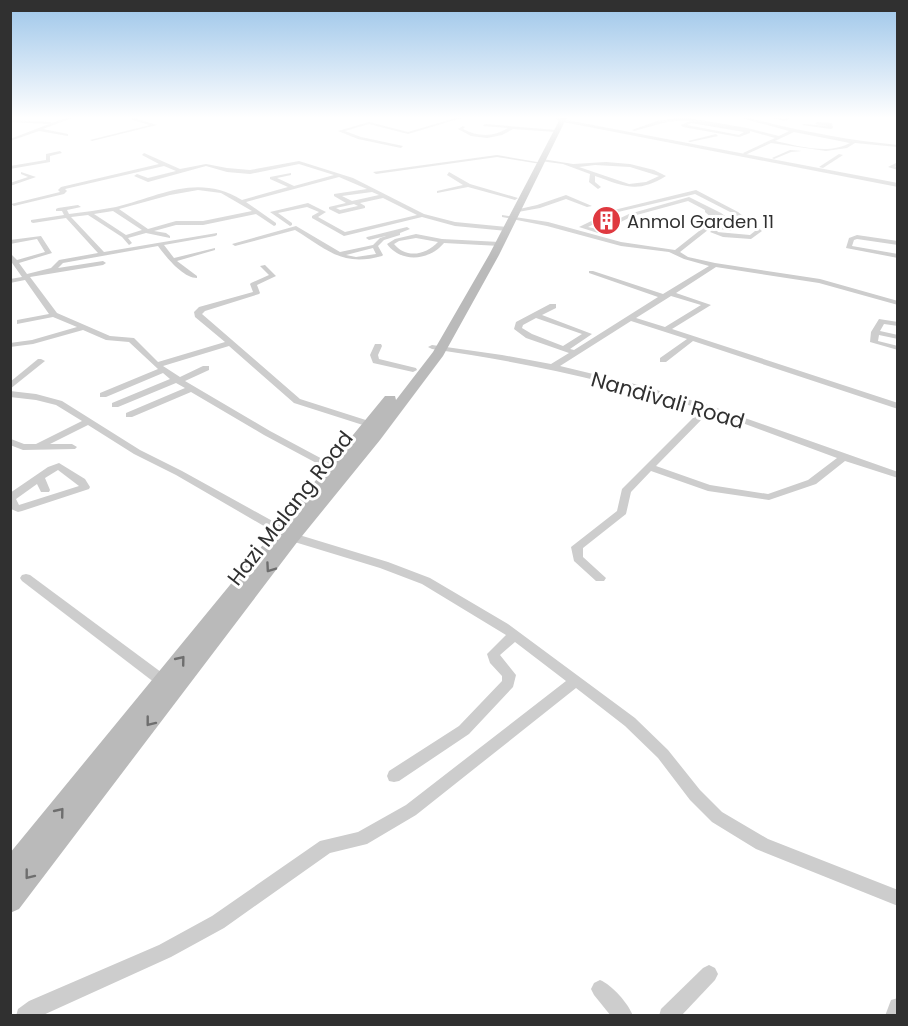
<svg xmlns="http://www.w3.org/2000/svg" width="908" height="1026" font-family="Poppins,sans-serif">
<rect width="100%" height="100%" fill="#fff"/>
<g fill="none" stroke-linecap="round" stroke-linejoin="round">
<g fill="#cdcdcd" fill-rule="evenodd">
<path d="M 69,117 L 75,117 L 43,129 L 68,134 L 68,136 L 39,131 L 10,141 L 10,139 L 49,124 L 10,122 L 10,120 L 50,122 L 52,123 Z"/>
<path d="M 135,117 L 141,117 L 137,119 L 157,125 L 92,141 L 90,140 L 150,125 L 130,119 Z"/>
<path d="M 459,117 L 465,117 L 408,134 L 369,124 L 345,131 L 361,137 L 403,146 L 401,148 L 358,139 L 338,131 L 369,122 L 408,132 Z"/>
<path d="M 683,117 L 747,128 L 779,136 L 789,131 L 738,117 L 745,117 C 795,130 845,140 898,145 L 898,147 L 855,143 L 847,148 L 826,151 L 771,143 L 745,155 L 743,153 L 775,138 L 750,131 L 750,133 L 739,137 L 683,127 L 681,125 L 690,121 L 700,122 C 672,118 660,124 634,131 L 632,130 L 657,121 ZM 691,123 L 744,132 L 739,135 L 687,125 ZM 794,132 L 850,143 C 828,155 799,146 775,141 Z"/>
<path d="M 769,117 L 784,119 L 794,117 L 784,121 Z"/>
<path d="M 817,122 L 832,123 L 833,128 L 831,129 L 802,125 L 804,124 L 828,126 L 815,124 Z"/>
<path d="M 485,124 L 556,130 L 558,131 L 556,132 L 513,129 L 502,135 L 487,138 L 471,136 L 458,129 L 463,126 L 465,127 L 463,129 C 478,137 494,137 508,128 L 483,126 Z"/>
<path d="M 716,134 L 718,136 L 690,142 L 688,141 Z"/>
<path d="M 790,150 L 802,151 L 791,152 L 774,159 L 772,158 Z"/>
<path d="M 60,151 L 62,153 L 50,156 L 50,162 L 10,169 L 10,166 L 46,160 L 46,154 Z"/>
<path d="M 144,153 L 180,169 L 206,164 L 227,168 L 250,170 L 299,161 L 353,178 L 424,214 L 455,222 L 507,227 L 510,229 L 507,231 L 455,226 L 422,217 L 344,236 L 312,218 L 312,216 L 319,212 L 307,207 L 278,213 L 292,223 L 292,225 L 290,226 L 270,212 L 308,203 L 326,212 L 318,217 L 345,232 L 417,215 L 383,198 L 360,203 L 365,206 L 365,208 L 339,214 L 329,209 L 329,207 L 346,203 L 334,196 L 334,194 L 367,189 L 339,177 L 246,202 L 276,223 L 276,225 L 274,226 L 256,214 L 203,225 L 176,225 L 154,231 L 166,233 L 170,236 L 170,238 L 146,233 L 128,238 L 132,243 L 129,245 L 122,237 L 88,215 L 71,217 L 104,252 L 217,233 L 217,235 L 215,236 L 164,245 L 174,258 L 215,248 L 215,250 L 177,261 L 197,276 L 197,278 C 183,278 166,257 158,246 L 63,263 L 58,268 L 103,261 L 106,263 L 103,265 L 30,277 L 57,313 L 110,336 L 134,338 L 158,362 L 225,342 L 195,317 L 194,312 L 199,307 L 253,292 L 250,284 L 251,283 L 269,275 L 260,266 L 265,265 L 276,276 L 257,285 L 260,293 L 259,294 L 205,311 L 202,314 L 300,399 L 372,422 L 374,424 L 372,426 L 366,426 L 294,403 L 229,346 L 163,366 L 180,377 L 203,366 L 209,366 L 209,370 L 185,381 L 270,431 L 341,469 L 343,471 L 341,473 L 335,473 L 264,435 L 191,392 L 132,417 L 126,417 L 126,413 L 185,388 L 176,383 L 118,407 L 112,407 L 112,403 L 170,379 L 163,373 L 106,397 L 100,397 L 100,393 L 158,369 L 129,342 L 106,340 L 83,330 L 33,344 L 10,347 L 10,343 L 32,340 L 77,327 L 53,317 L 17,324 L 17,320 L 49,314 L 25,280 L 10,283 L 10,279 L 22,277 L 10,260 L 10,253 L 17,260 L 45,252 L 37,239 L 10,244 L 10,240 L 41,236 L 52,253 L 19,263 L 27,274 L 51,268 L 59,260 L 98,253 L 66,218 L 33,223 L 31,222 L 31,220 L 64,215 L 62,211 L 56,211 L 56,209 L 58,208 L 78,205 L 81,207 L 67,210 L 69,214 C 84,212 100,210 116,207 C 161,196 197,173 242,200 L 288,187 L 270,179 L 270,177 L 291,173 L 291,175 L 277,178 L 294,186 L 334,175 L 299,164 L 250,174 L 227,172 L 206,166 L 148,182 L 134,176 L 137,174 L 148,178 L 176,171 L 164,166 L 65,189 L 67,191 L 64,194 L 14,206 L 11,204 L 60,192 L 58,190 L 61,187 L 159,164 L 142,155 ZM 198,190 L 221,193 L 252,211 L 203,221 L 176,221 L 148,229 L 119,209 L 170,195 ZM 372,192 L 379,195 L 352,201 L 342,196 ZM 354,204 L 358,206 L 340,210 L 336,208 ZM 113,211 L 142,230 L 126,235 L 94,214 Z"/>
<path d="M 839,154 L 843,155 L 823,168 L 819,167 Z"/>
<path d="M 497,155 L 543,163 L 541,164 L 497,157 L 376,174 L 373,172 Z"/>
<path d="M 542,159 L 573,164 L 606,162 L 630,164 L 654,170 L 666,176 C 637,194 624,186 595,176 L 595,182 L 601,187 L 598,189 L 589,182 L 590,174 L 563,164 L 540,161 ZM 595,165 L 630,167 L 659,176 L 646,182 L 629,184 L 579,167 Z"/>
<path d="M 898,162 L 898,165 L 895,167 L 898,167 L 898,170 L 888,167 Z"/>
<path d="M 21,172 L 36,177 L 10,186 L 10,183 L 28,177 L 21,174 Z"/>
<path d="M 449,172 L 470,184 L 518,198 L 515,200 L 468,187 L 437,193 L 437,191 L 463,185 L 447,175 Z"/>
<path d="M 696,190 L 738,212 L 762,231 L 751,239 L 723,237 L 710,232 L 716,226 L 729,228 L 731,225 L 715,214 L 719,218 L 718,222 L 680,252 L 688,257 L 715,263 L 820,279 L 898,301 L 898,305 L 819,283 L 716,267 L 676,293 L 711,305 L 672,329 L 898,403 L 898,409 L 693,341 L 666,362 L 660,362 L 660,358 L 687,339 L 631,321 L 560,366 L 643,386 L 711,406 L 898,472 L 898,478 L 845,461 L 816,484 L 769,500 L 708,491 L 651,471 L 631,492 L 626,514 L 583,548 L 583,557 L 606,578 L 604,581 L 596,581 L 574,561 L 571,547 L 617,511 L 622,489 L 702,409 C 613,382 524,362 432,349 L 428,347 L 432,345 L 502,355 L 551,364 L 569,353 L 526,338 L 514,329 L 516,322 L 550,304 L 556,304 L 556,308 L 542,315 L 592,334 L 570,349 L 574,350 L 658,297 L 589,273 L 589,271 L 593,271 L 663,294 L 709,266 L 684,259 L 669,252 L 621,246 L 547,226 L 502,217 L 502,215 L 548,222 L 621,242 L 675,250 L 713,220 L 713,219 L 705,212 L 705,210 L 688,201 L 633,216 L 598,233 L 579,227 L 614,210 ZM 695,194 L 734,214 L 755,231 L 750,235 L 717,232 L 720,229 L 732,231 L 738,225 L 721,213 L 689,197 L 629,214 L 597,229 L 588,227 L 618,212 ZM 671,296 L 701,305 L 665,327 L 636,318 ZM 536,318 L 582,334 L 563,346 L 532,334 L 522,328 L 523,325 ZM 710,411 L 837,458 L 808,480 L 768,494 L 710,485 L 656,466 Z"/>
<path d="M 566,195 L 592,206 L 587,207 L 566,199 L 540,208 L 518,212 L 515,210 L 537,205 Z"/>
<path d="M 296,226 L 340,252 L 373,245 L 380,238 L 386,236 L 369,240 L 366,238 L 367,237 L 407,227 L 410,229 L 400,233 L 400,235 L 384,240 L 378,246 L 383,255 L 382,256 C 342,267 328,250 295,230 L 235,246 L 232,244 ZM 373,248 L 376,254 L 356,257 L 346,255 Z"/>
<path d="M 416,234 L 442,239 L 500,242 L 503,244 L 500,246 L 444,243 C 429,261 401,263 387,244 L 395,239 ZM 416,238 L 438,242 C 426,255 406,259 394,244 L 399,241 Z"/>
<path d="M 857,235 L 898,241 L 898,245 L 857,239 L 854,240 L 852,246 L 898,254 L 898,258 L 846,248 L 849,238 Z"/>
<path d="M 879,319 L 898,322 L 898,326 L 884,324 L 880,331 L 898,335 L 898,339 L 879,335 L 878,341 L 898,346 L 898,350 L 870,342 L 871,332 Z"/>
<path d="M 375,344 L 381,344 L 382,346 L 378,355 L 379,359 L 416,368 L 417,370 L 413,372 L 373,363 L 370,355 Z"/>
<path d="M 38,359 L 41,359 L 45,361 L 10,389 L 10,382 Z"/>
<path d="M 10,391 L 36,394 L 62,401 L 140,450 L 182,471 L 296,534 L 388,562 L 430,578 L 508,624 L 635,718 L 668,750 L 700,790 L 722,812 L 768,839 L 898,890 L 898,906 L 756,849 L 712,822 L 690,800 L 658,758 L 625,726 L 576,688 L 416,815 L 367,844 L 330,853 L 224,928 L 171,957 L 41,1016 L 16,1016 L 18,1009 L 29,1001 L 159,945 L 212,916 L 320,841 L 358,832 L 406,805 L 566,681 L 515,642 L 500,655 L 516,675 L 513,687 L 469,734 L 399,781 L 394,782 L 389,781 L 387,776 L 389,771 L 459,726 L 502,681 L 502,676 L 490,663 L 487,654 L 506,635 L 422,584 L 380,568 L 288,540 L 176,475 L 134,454 L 88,425 L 50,444 L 72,444 L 77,447 L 75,449 L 23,450 L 10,445 L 11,439 L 24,444 L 36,444 L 82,421 L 56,405 L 36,400 L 10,397 Z"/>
<path d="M 59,463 L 85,479 L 90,487 L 89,489 L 22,511 L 18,512 L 11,509 L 10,493 L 48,467 ZM 58,470 L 79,486 L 19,505 L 16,499 L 37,484 L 41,492 L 49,492 L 50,490 L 45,478 Z"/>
<path d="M 26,574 L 30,575 L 169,678 L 171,682 L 169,686 L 164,687 L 159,686 L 22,581 L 20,578 L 22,575 Z"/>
<path d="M 709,965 L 715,968 L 718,974 L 715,980 L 681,1016 L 659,1016 L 661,1009 L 703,968 Z"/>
<path d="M 600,980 C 612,985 628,1003 633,1016 L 611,1016 L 594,995 L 591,989 L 594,983 Z"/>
<path d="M 898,998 L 898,1016 L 885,1016 L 891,1000 Z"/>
</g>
<path fill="#cdcdcd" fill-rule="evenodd" d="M 556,118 L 898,183 L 898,187 L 558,121 Z"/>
<path fill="#bababa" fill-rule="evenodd" d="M 561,117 L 567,117 L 499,255 L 443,356 L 380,440 L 298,541 L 19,909 L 10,913 L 10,853 L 385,396 L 395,396 L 396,400 L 433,352 L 489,255 Z"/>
</g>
<defs><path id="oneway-chevron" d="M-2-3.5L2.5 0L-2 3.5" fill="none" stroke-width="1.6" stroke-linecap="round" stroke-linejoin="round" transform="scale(1.5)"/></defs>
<g stroke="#6e6e6e">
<use href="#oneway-chevron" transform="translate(270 568) rotate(125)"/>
<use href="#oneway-chevron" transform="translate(181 660) rotate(-51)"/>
<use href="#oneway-chevron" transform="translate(150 722) rotate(128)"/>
<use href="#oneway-chevron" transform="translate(60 812) rotate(-51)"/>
<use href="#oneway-chevron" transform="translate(29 875) rotate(128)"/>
</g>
<linearGradient id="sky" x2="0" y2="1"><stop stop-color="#9cc5e9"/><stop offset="0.45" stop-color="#fff"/><stop offset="1" stop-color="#fff" stop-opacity="0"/></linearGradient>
<rect width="908" height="261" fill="url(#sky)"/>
<defs>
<symbol id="building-disc" viewBox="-11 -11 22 22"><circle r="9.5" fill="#df3940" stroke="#fff"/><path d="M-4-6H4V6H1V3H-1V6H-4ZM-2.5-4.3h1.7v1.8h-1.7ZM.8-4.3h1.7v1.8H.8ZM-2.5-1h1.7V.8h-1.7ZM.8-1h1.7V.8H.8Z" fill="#fff"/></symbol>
</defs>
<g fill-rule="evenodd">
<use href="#building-disc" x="590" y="204" width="33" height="33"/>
</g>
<g text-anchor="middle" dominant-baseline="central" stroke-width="6" stroke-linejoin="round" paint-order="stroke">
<g font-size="18" fill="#303030" stroke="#fff" text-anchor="start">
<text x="627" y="221">Anmol Garden 11</text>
</g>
<g font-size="21" fill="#303030" stroke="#fff">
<text transform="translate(668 400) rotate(16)">Nandivali Road</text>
<text transform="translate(290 508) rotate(-52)">Hazi Malang Road</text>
</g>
</g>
<rect width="908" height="1026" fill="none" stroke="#303030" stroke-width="24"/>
</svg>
